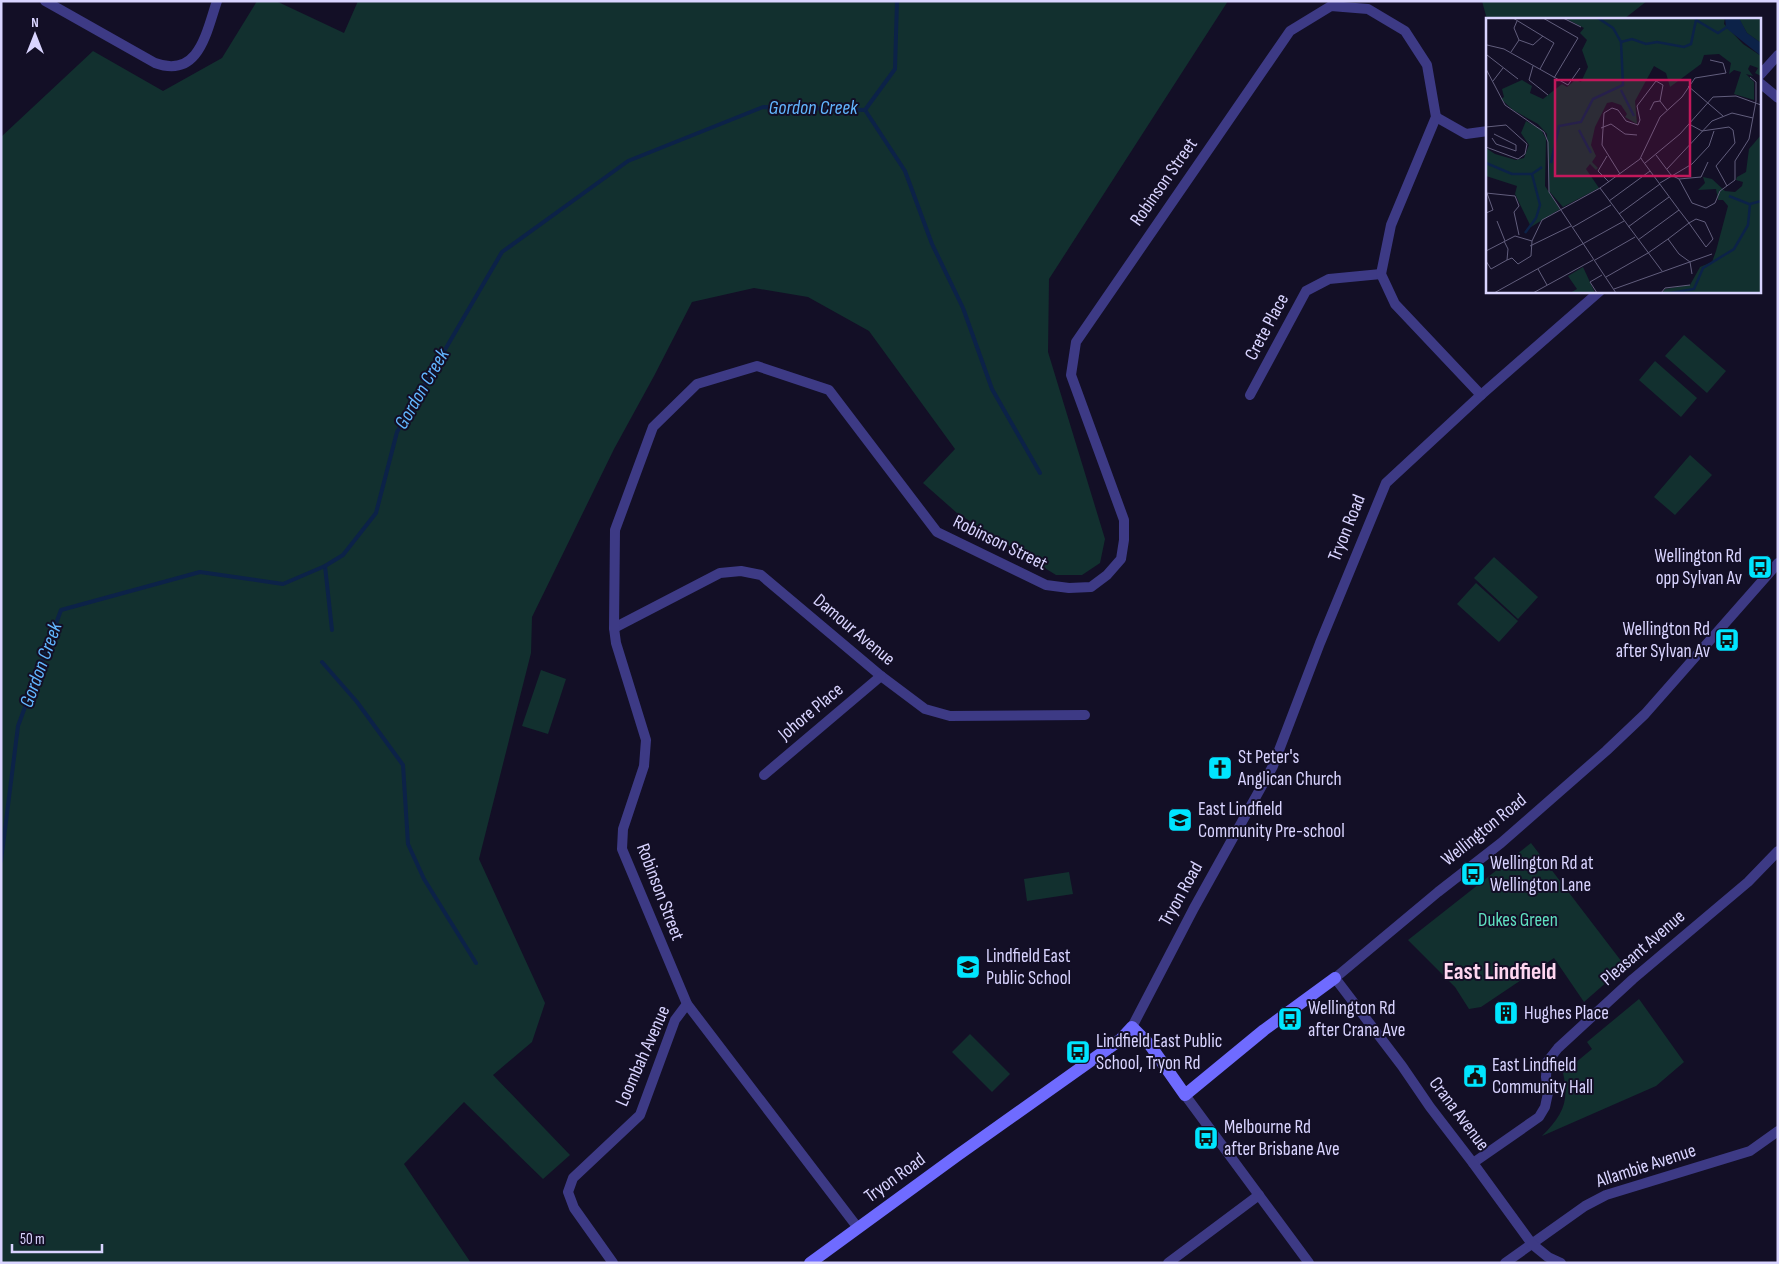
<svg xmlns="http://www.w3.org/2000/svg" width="1779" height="1264" font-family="'Sofia Sans Condensed',sans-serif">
<rect width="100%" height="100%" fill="#130f26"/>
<g fill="#12302f">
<path d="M 257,1 L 276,1 L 344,33 L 358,1 L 1228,1 L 1049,279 L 1048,352 L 1105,539 L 1100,563 L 1082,575 L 1056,575 L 957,513 L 923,483 L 955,449 L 869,331 L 808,297 L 754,288 L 692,302 L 654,376 L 614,449 L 532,617 L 531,653 L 479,859 L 545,1003 L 532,1042 L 493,1075 L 570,1155 L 543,1179 L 464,1102 L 404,1164 L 471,1263 L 1,1263 L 1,137 L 93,51 L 163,91 L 222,58 Z"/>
<path d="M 1482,1 L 1647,1 L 1624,19 L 1488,19 L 1488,23 Z"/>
<path d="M 1684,335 L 1726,371 L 1707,393 L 1665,356 Z"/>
<path d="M 1655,361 L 1697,398 L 1681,417 L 1639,380 Z"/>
<path d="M 1690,455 L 1712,475 L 1675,515 L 1654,497 Z"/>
<path d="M 1494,557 L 1538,597 L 1518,619 L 1474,578 Z"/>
<path d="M 1476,583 L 1518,621 L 1499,642 L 1457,604 Z"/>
<path d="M 541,670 L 566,679 L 548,734 L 522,726 Z"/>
<path d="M 1531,843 L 1625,966 L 1584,1002 L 1554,958 L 1481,1007 L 1469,1009 L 1455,987 L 1408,940 Z"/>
<path d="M 1069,872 L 1073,894 L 1027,901 L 1024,879 Z"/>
<path d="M 1639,999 L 1684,1062 L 1656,1086 L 1542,1136 C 1562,1116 1570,1102 1563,1073 L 1592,1049 L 1587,1042 Z"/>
<path d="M 970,1034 L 1010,1074 L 992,1092 L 952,1052 Z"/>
</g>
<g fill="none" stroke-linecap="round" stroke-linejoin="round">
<g stroke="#0c2248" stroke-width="4">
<path d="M 865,110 L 905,171 L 932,244 L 963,308 L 992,389 L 1040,473"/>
<path d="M 325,566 L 332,630"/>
<path d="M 322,662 L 357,702 L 403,765 L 408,844 L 424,879 L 476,963"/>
<path d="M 1,861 L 18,726 L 61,610 L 200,572 L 283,584 L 325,566 L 343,555 L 376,513 L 397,432 L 502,252 L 628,161 L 763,107 L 865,110 L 895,69 L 897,1"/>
</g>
<g stroke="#3d3a85" stroke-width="10">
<path d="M 45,1 L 155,63 C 199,79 206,33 217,1"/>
<path d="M 1760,75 L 1778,55"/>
<path d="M 1760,83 L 1778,98"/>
<path d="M 1436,117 L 1466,134 L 1488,131"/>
<path d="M 1250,395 L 1306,291 L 1329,279 L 1381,274"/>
<path d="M 614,628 L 720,573 L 741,571 L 761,575 L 881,676 L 925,709 L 950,716 L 1085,715"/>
<path d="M 764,775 L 881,676"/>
<path d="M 1132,1027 L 1194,908 L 1273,766 L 1320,643 L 1386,483 L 1481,395 L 1600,291"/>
<path d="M 1185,1095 L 1309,1263"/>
<path d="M 1473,1163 L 1539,1117 L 1545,1107 L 1548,1093 L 1546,1077 L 1547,1062 L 1558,1048 L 1633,979 L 1748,882 L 1778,851"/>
<path d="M 858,1228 L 687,1004 L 622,849 L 623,829 L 644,766 L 646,740 L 616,643 L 614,628 L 615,530 L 653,427 L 697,384 L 757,366 L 829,390 L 937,532 L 1046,585 L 1069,588 L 1091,587 L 1107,575 L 1121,559 L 1124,540 L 1124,520 L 1071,375 L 1076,342 L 1290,31 L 1331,6 L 1368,9 L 1405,31 L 1427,65 L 1436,117 L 1391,225 L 1381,274 L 1395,304 L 1481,395"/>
<path d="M 613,1263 L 574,1208 L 568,1192 L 573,1178 L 640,1115 L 675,1020 L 687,1004"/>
<path d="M 1168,1263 L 1259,1195"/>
<path d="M 1505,1263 L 1585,1206 L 1606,1195 L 1750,1151 L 1778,1131"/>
<path d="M 1561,1263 L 1548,1257 L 1532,1244 L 1473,1163 L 1430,1107 L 1402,1066 L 1335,978 L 1438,892 L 1501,843 L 1606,751 L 1645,714 L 1778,563"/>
</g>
<path stroke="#6f6bff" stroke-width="12" d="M 810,1263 L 958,1155 L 1120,1040 L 1132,1027 L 1150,1045 L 1185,1095 L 1264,1030 L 1335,978"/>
</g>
<defs>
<symbol id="bus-square" viewBox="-11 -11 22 22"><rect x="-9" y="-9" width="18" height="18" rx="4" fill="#00e5ff" stroke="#130f26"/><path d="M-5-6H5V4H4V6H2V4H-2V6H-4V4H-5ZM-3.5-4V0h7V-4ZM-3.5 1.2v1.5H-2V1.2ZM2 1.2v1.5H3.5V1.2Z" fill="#111"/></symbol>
<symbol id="church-square" viewBox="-11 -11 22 22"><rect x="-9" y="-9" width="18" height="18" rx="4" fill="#00e5ff" stroke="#130f26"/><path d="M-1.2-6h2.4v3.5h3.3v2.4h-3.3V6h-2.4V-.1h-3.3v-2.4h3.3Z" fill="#111"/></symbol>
<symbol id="school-square" viewBox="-11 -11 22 22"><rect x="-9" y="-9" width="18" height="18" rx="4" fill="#00e5ff" stroke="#130f26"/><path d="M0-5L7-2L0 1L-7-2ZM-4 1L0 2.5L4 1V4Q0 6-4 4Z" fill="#111"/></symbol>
<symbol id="building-square" viewBox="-11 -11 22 22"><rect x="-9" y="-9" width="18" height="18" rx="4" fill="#00e5ff" stroke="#130f26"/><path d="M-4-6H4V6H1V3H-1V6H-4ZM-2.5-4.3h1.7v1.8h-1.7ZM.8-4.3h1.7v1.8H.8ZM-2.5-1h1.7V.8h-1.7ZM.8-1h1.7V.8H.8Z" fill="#111"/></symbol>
<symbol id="civic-square" viewBox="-11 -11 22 22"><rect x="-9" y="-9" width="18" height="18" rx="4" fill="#00e5ff" stroke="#130f26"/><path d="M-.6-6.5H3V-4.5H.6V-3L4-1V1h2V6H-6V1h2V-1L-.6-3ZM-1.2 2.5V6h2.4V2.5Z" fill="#111"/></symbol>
</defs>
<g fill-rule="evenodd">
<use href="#bus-square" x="1746" y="553" width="28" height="28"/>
<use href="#bus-square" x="1713" y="626" width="28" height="28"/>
<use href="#church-square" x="1206" y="754" width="28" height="28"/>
<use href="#school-square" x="1166" y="806" width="28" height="28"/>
<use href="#bus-square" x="1459" y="860" width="28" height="28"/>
<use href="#school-square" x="954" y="953" width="28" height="28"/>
<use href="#building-square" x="1492" y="999" width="28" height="28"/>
<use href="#bus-square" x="1276" y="1005" width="28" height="28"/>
<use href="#bus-square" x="1064" y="1038" width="28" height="28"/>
<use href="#civic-square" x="1461" y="1062" width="28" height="28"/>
<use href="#bus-square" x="1192" y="1124" width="28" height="28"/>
</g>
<g text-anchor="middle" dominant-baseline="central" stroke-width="4" stroke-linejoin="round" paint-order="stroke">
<g font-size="19" fill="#d9d4ff" stroke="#130f26">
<text transform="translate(1164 182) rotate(-55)">Robinson Street</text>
<text transform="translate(1267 327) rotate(-62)">Crete Place</text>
<text transform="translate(1347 528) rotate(-68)">Tryon Road</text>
<text transform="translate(1000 543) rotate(26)">Robinson Street</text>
<text transform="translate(854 630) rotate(40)">Damour Avenue</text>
<text transform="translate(811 712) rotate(-40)">Johore Place</text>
<text transform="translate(1484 830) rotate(-39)">Wellington Road</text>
<text transform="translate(660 892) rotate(69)">Robinson Street</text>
<text transform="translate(1181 894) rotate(-61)">Tryon Road</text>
<text transform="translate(1643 948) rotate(-41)">Pleasant Avenue</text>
<text transform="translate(643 1056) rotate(-66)">Loombah Avenue</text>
<text transform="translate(1459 1114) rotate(53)">Crana Avenue</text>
<text transform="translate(1646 1166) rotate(-18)">Allambie Avenue</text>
<text transform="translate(895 1178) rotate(-36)">Tryon Road</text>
</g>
<g font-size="19" fill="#d9d4ff" stroke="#130f26" text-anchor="start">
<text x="1742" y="556" text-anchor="end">Wellington Rd<tspan x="1742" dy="22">opp Sylvan Av</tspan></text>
<text x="1710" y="629" text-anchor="end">Wellington Rd<tspan x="1710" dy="22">after Sylvan Av</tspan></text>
<text x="1238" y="757">St Peter's<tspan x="1238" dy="22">Anglican Church</tspan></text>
<text x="1198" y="809">East Lindfield<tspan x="1198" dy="22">Community Pre-school</tspan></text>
<text x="1490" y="863">Wellington Rd at<tspan x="1490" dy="22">Wellington Lane</tspan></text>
<text x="986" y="956">Lindfield East<tspan x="986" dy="22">Public School</tspan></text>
<text x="1308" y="1008">Wellington Rd<tspan x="1308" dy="22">after Crana Ave</tspan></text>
<text x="1524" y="1013">Hughes Place</text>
<text x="1096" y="1041">Lindfield East Public<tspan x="1096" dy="22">School, Tryon Rd</tspan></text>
<text x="1492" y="1065">East Lindfield<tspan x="1492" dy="22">Community Hall</tspan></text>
<text x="1224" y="1127">Melbourne Rd<tspan x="1224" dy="22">after Brisbane Ave</tspan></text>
</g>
<g font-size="19" fill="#5fe0c0" stroke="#130f26">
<text x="1518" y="920">Dukes Green</text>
</g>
<g font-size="20" font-style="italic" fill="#62b6ff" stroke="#130f26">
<text x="813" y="108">Gordon Creek</text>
<text transform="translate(422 389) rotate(-60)">Gordon Creek</text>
<text transform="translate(41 665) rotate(-70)">Gordon Creek</text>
</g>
<g font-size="24" font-weight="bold" fill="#ffd6f0" stroke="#130f26">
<text x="1500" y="971">East Lindfield</text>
</g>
</g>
<g transform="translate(1486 18)">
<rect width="275" height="275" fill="#130f26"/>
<path d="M 79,0 L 239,0 L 238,6 L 257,26 L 275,38 L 275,58 L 269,55 L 272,50 L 264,47 L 262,51 L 267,58 L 260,56 L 268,64 L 268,82 L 248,76 L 255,54 L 248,52 L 243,56 L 245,45 L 233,36 L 218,37 L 215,46 L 184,69 L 180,55 L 168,48 L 149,83 L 151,106 L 139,99 L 141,96 L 135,87 L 126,84 L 121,85 L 109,109 L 105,127 L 110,138 L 106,144 L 112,150 L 110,152 L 104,146 L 100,151 L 113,170 L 77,189 L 63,173 L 61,116 L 52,106 L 27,92 L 15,81 L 18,79 L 16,71 L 36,62 L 46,68 L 44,75 L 57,81 L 76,66 L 81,69 L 89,62 L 95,64 L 102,49 L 96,32 L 101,22 L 94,15 L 98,10 ZM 275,0 L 275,25 L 261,15 L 253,1 ZM 40,103 L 55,111 L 60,121 L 59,168 L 74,191 L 45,209 L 29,176 L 31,168 L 0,158 L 0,130 L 9,136 L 30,142 L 38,140 L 43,127 L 35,115 ZM 275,117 L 275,275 L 176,275 L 179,271 L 204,267 L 214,249 L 226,244 L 230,233 L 242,188 L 237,182 L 232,182 L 230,171 L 212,172 L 219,165 L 217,159 L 226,161 L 239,173 L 249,174 L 256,168 L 257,164 L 250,162 L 251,159 L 260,154 L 263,131 ZM 97,249 L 109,275 L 84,275 L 91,271 L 82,258 Z" fill="#12302f"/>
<path d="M 239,0 L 253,0 L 261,15 L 275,25 L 275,38 L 240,10 Z" fill="#0c2248"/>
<path fill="none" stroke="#0c2248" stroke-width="2.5" d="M 112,0 L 127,10 L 135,24M 135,72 L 148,98M 93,112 L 105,135M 0,145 L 26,156 L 46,156M 65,145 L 73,108 L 95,104 L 107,81 L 137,67 L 135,24 L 146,21 L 160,26 L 171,24 L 198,29 L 205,26 L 210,2 L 232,15 L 241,9M 243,178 L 263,186M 39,215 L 50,200 L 54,187 L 46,156 L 56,149M 184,275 L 208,271 L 217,250 L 248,231 L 262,207 L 264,186 L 275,183"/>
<path fill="none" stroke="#625e7d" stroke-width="1" d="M 27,0 L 68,25 L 54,51M 57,0 L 92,20 L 68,60M 77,0 L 95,9M 31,3 L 28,10 L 33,22M 1,27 L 18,31 L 82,67 L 94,50M 25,34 L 33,22 L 47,27 L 57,18M 1,37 L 32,61M 47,48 L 43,62 L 62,77M 0,51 L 19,87 L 58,114 L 62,124 L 63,174 L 130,275M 7,63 L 17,50M 202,68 L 237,98M 164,92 L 168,84 L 174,83M 203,106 L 216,113 L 243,109 L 247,112 L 249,125 L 230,148 L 241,168M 0,109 L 20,107 L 41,126 L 39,136 L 32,141 L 0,129M 115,110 L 125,106 L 139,116 L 151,117M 6,120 L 10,126 L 30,133 L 30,127 L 8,116M 170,137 L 185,157 L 193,161 L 206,185 L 220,190 L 229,185 L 234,173 L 249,162 L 249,143 L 263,121 L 270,83 L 270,64 L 264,59M 121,138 L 112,153 L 123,164M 159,145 L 194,116 L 227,79 L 250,78 L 275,87M 181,151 L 226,103 L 246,95 L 267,100M 134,156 L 116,127 L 118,95 L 126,90 L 132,92 L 140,103 L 152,107 L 154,102 L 151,88 L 170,63 L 177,67 L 174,83 L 181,92M 193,161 L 215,159 L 222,144M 174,165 L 206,146 L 223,128 L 228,113M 114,170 L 176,253M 0,175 L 29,178 L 33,188 L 28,194 L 33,217M 123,183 L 164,153M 0,195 L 7,192 L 1,175M 133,196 L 174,166M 11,203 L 19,223M 87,209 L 125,187M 142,209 L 183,179M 182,221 L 193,236 L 204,244 L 206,256M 152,222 L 193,192M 18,223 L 22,231 L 21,242M 44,228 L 85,208M 0,233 L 29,218 L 46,223 L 56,202 L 114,170 L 154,141 L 174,99 L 196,79 L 209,60 L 240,55 L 237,45 L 224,42M 21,242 L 26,240 L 32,246 L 45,238 L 46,223M 109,242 L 149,219M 0,243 L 5,251 L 21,242M 52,251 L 61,267M 120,259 L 162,235 L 182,221 L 203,205 L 210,201 L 219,204 L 227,221 L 220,229 L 203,205 L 193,192 L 156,142 L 155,140M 128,271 L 226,236M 8,275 L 138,203M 47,275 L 107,242M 111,275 L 104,264 L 116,257M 175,275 L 179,270 L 204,267"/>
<path fill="#c2185b" fill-opacity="0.15" stroke="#c2185b" stroke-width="2.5" d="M 69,62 L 204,62 L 204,158 L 69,158 Z"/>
<rect width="275" height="275" fill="none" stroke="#d9d4ff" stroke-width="2.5"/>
</g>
<rect width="1779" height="1264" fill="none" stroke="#d9d4ff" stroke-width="5"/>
<g transform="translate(35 35)" stroke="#130f26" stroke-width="4" paint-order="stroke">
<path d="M0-4L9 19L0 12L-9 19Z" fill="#d9d4ff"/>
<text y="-8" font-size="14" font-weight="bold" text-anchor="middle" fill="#d9d4ff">N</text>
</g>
<path d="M12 1244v8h90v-8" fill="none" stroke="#d9d4ff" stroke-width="2.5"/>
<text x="20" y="1244" font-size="15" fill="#d9d4ff" stroke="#130f26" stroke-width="4" paint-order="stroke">50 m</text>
</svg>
